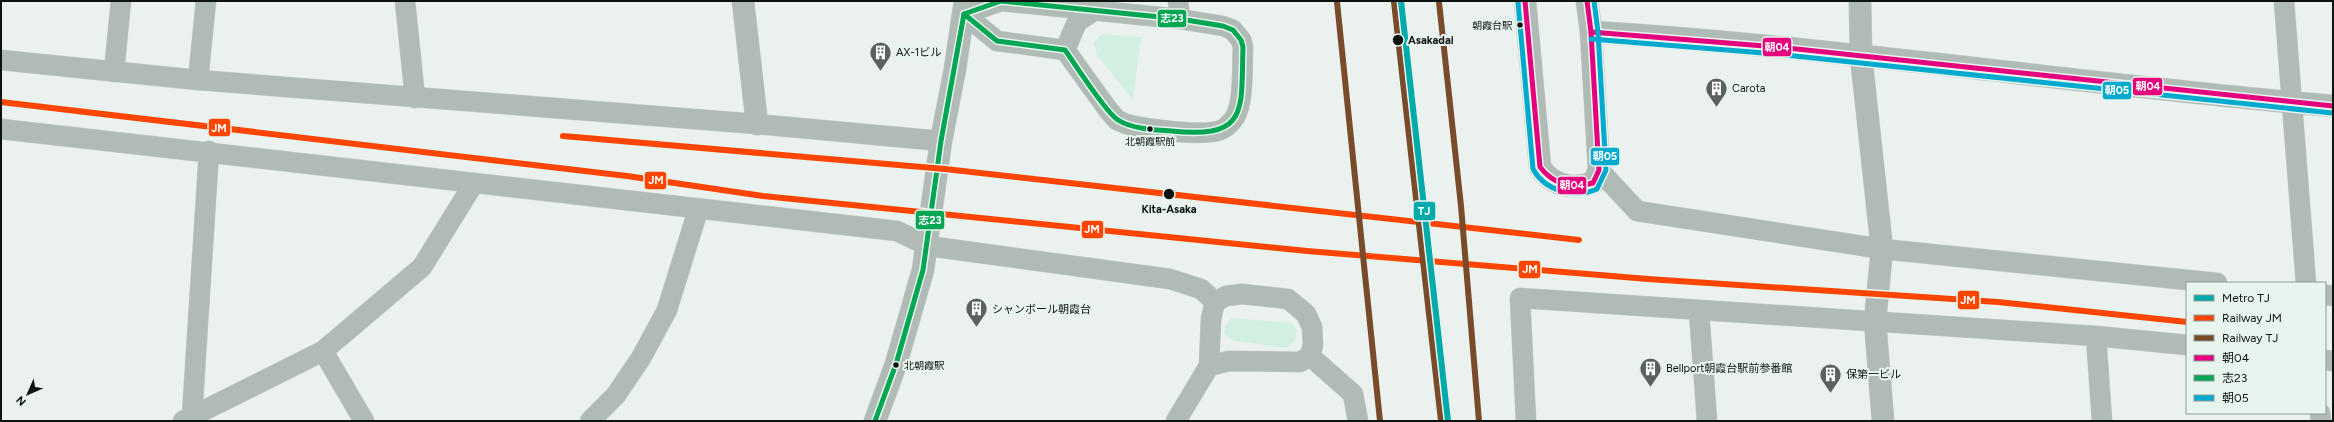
<svg xmlns="http://www.w3.org/2000/svg" width="2334" height="422" font-family="Figtree,'Noto Sans JP',sans-serif">
<rect width="100%" height="100%" fill="#ebf1ee"/>
<g fill="#d1f0e2">
<path d="M 1102,34 L 1141,37 L 1133,100 L 1097,55 L 1094,42 Z"/>
<path d="M 1232,318 L 1291,323 L 1297,329 L 1295,340 L 1286,348 L 1232,340 L 1224,334 L 1225,326 Z"/>
</g>
<g fill="none" stroke-linecap="round" stroke-linejoin="round">
<defs>
<g id="minor">
<path d="M 405,1 L 415,98"/>
<path d="M 1001,1 L 1180,19 L 1223,26 L 1233,30 L 1241,40 L 1243,47 C 1242,66 1244,102 1235,117 C 1231,123 1225,129 1218,131 C 1199,136 1146,129 1126,124 L 1117,120 L 1109,111 L 1065,50 L 997,41 L 964,14 Z"/>
<path d="M 1178,1 L 1180,19"/>
<path d="M 2284,1 L 2306,283"/>
<path d="M 1065,50 L 1077,22 L 1095,10"/>
<path d="M 1,60 L 198,80 L 757,124 L 941,141"/>
<path d="M 114,72 L 121,1"/>
<path d="M 198,80 L 206,1"/>
<path d="M 1,129 L 897,231 L 928,246 L 1170,279 L 1201,289 L 1215,302"/>
<path d="M 1599,170 L 1637,211 L 1882,249 L 2217,283"/>
<path d="M 2325,295 L 2333,296"/>
<path d="M 1699,311 L 1707,421"/>
<path d="M 2096,336 L 2102,421"/>
<path d="M 323,351 L 364,421"/>
<path d="M 1310,356 L 1353,394 L 1358,421"/>
<path d="M 2325,360 L 2333,361"/>
<path d="M 2320,413 L 2321,421"/>
<path d="M 192,416 L 209,151"/>
<path d="M 183,421 L 323,351 L 422,267 L 474,183"/>
<path d="M 590,421 L 616,395 L 641,358 L 667,310 L 698,210"/>
<path d="M 1176,421 L 1209,366 L 1211,319 L 1215,302 L 1226,296 L 1242,294 L 1288,299 L 1306,314 L 1312,327 L 1313,345 L 1310,356 L 1300,362 L 1229,361 L 1209,366"/>
<path d="M 1526,421 L 1520,298 L 2096,336 L 2187,345"/>
</g>
<g id="tertiary">
<path d="M 743,1 L 757,124"/>
<path d="M 1525,1 L 1540,167 C 1551,185 1572,190 1593,183 L 1599,170 L 1591,32 L 1587,1"/>
<path d="M 1860,1 L 1861,56 L 1882,249 L 1875,321 L 1883,421"/>
<path d="M 1591,32 C 1839,47 2085,85 2333,106"/>
<path d="M 875,421 L 896,364 L 923,270 L 941,141 L 955,69 L 965,1"/>
</g>
</defs>
<use href="#minor" stroke="#c8cdcb" stroke-width="21"/>
<use href="#tertiary" stroke="#c8cdcb" stroke-width="23"/>
<use href="#minor" stroke="#b0bbb6" stroke-width="20"/>
<use href="#tertiary" stroke="#b0bbb6" stroke-width="22"/>
<defs>
<g id="bus-1">
<path d="M 1525,1 L 1540,167 C 1554,185 1572,189 1593,183 L 1599,170 L 1591,32 L 1587,1"/>
<path d="M 1591,32 L 1777,47 L 2333,106"/>
</g>
<g id="bus-2">
<path d="M 1001,1 L 1180,19 L 1223,26 L 1233,30 L 1241,40 L 1243,47 C 1241,111 1249,139 1171,131 C 1155,130 1132,129 1118,120 C 1106,113 1075,64 1065,50 L 997,41 L 964,14 Z"/>
<path d="M 875,421 L 896,364 L 923,270 L 941,141 L 964,14"/>
</g>
<g id="bus-3">
<path d="M 1518,2 L 1533,169 C 1545,191 1575,199 1597,189 L 1606,170 L 1598,32 L 1594,1"/>
<path d="M 1591,39 L 1776,54 L 2332,113"/>
</g>
</defs>
<use href="#bus-1" stroke="#e8f4ee" stroke-width="8"/>
<use href="#bus-2" stroke="#e8f4ee" stroke-width="8"/>
<use href="#bus-3" stroke="#e8f4ee" stroke-width="8"/>
<use href="#bus-1" stroke="#e5007d" stroke-width="5"/>
<use href="#bus-2" stroke="#00a651" stroke-width="5"/>
<use href="#bus-3" stroke="#00a9ce" stroke-width="5"/>
<defs>
<g id="rail-1">
<path d="M 1,102 L 627,176 L 763,196 L 1307,251 L 1648,279 L 1998,302 L 2187,322"/>
<path d="M 563,136 L 945,169 L 1579,240"/>
</g>
<g id="rail-2">
<path d="M 1337,2 L 1380,421"/>
<path d="M 1394,2 L 1441,421"/>
<path d="M 1439,2 L 1461,206 L 1479,421"/>
</g>
</defs>
<use href="#rail-1" stroke="#e8f4ee" stroke-width="9"/>
<use href="#rail-2" stroke="#e8f4ee" stroke-width="9"/>
<use href="#rail-1" stroke="#ff4500" stroke-width="6"/>
<use href="#rail-2" stroke="#7a4b2a" stroke-width="6"/>
<defs>
<path id="metro-1" d="M 1401,1 L 1448,421"/>
</defs>
<use href="#metro-1" stroke="#e8f4ee" stroke-width="9"/>
<use href="#metro-1" stroke="#01aaaa" stroke-width="6"/>
</g>
<defs>
<symbol id="building-pin" viewBox="-11 -11 22 30"><path d="M0 17L-7.5 6A9.5 9.5 0 1 1 7.5 6Z" fill="#5b615e" stroke="#e8f4ee"/><path d="M-4-6H4V6H1V3H-1V6H-4ZM-2.5-4.3h1.7v1.8h-1.7ZM.8-4.3h1.7v1.8H.8ZM-2.5-1h1.7V.8h-1.7ZM.8-1h1.7V.8H.8Z" fill="#fff"/></symbol>
</defs>
<g fill-rule="evenodd">
<use href="#building-pin" x="868" y="40" width="25" height="34"/>
<use href="#building-pin" x="1704" y="76" width="25" height="34"/>
<use href="#building-pin" x="964" y="296" width="25" height="34"/>
<use href="#building-pin" x="1638" y="356" width="25" height="34"/>
<use href="#building-pin" x="1818" y="362" width="25" height="34"/>
</g>
<g fill="#0e1311" stroke="#e8f4ee" stroke-width="1.5">
<circle cx="1520" cy="25" r="3.5"/>
<circle cx="1398" cy="40" r="6"/>
<circle cx="1150" cy="129" r="3.5"/>
<circle cx="1169" cy="194" r="6"/>
<circle cx="896" cy="365" r="3.5"/>
</g>
<g text-anchor="middle" dominant-baseline="central" stroke-width="4" stroke-linejoin="round" paint-order="stroke">
<g font-size="10" fill="#0e1311" stroke="#e8f4ee" text-anchor="end">
<text x="1512" y="25">朝霞台駅</text>
<text x="1150" y="141" text-anchor="middle">北朝霞駅前</text>
<text x="904" y="365" text-anchor="start">北朝霞駅</text>
</g>
<g font-size="11" font-weight="bold" fill="#0e1311" stroke="#e8f4ee" text-anchor="start">
<text x="1408" y="40">Asakadai</text>
<text x="1169" y="209" text-anchor="middle">Kita-Asaka</text>
</g>
<g font-size="11" fill="#0e1311" stroke="#e8f4ee" text-anchor="start">
<text x="896" y="52">AX-1ビル</text>
<text x="1732" y="88">Carota</text>
<text x="992" y="309">シャンボール朝霞台</text>
<text x="1666" y="368">Bellport朝霞台駅前参番館</text>
<text x="1846" y="374">保第一ビル</text>
</g>
</g>
<g stroke="#e8f4ee" stroke-width="1.5">
<rect x="1157" y="9" width="30" height="19" rx="4" fill="#00a651"/>
<rect x="1762" y="37" width="30" height="20" rx="4" fill="#e5007d"/>
<rect x="2132" y="77" width="31" height="19" rx="4" fill="#e5007d"/>
<rect x="2102" y="81" width="30" height="19" rx="4" fill="#00a9ce"/>
<rect x="208" y="118" width="23" height="19" rx="4" fill="#ff4500"/>
<rect x="1590" y="147" width="30" height="19" rx="4" fill="#00a9ce"/>
<rect x="644" y="171" width="23" height="19" rx="4" fill="#ff4500"/>
<rect x="1557" y="176" width="30" height="19" rx="4" fill="#e5007d"/>
<rect x="1413" y="201" width="23" height="20" rx="4" fill="#01aaaa"/>
<rect x="915" y="210" width="30" height="20" rx="4" fill="#00a651"/>
<rect x="1081" y="220" width="23" height="19" rx="4" fill="#ff4500"/>
<rect x="1518" y="260" width="23" height="19" rx="4" fill="#ff4500"/>
<rect x="1957" y="290" width="23" height="20" rx="4" fill="#ff4500"/>
</g>
<g font-size="11" text-anchor="middle" font-weight="bold" fill="#fff">
<text x="1172" y="22">志23</text>
<text x="1777" y="51">朝04</text>
<text x="2148" y="90">朝04</text>
<text x="2117" y="94">朝05</text>
<text x="219" y="132">JM</text>
<text x="1605" y="160">朝05</text>
<text x="656" y="184">JM</text>
<text x="1572" y="189">朝04</text>
<text x="1424" y="215">TJ</text>
<text x="930" y="224">志23</text>
<text x="1092" y="233">JM</text>
<text x="1530" y="273">JM</text>
<text x="1968" y="304">JM</text>
</g>
<rect width="2334" height="422" fill="none" stroke="#0e1311" stroke-width="4"/>
<rect x="2186" y="282" width="140" height="132" fill="#e8f4ee" stroke="#919a96"/>
<rect x="2194" y="295" width="20" height="6" fill="#01aaaa" stroke="#919a96"/>
<text x="2222" y="302" font-size="12" fill="#0e1311">Metro TJ</text>
<rect x="2194" y="315" width="20" height="6" fill="#ff4500" stroke="#919a96"/>
<text x="2222" y="322" font-size="12" fill="#0e1311">Railway JM</text>
<rect x="2194" y="335" width="20" height="6" fill="#7a4b2a" stroke="#919a96"/>
<text x="2222" y="342" font-size="12" fill="#0e1311">Railway TJ</text>
<rect x="2194" y="355" width="20" height="6" fill="#e5007d" stroke="#919a96"/>
<text x="2222" y="362" font-size="12" fill="#0e1311">朝04</text>
<rect x="2194" y="375" width="20" height="6" fill="#00a651" stroke="#919a96"/>
<text x="2222" y="382" font-size="12" fill="#0e1311">志23</text>
<rect x="2194" y="395" width="20" height="6" fill="#00a9ce" stroke="#919a96"/>
<text x="2222" y="402" font-size="12" fill="#0e1311">朝05</text>
<g transform="translate(28 394) rotate(225)" stroke="#e8f4ee" stroke-width="3" paint-order="stroke">
<path d="M0-3L7 15L0 10L-7 15Z" fill="#0e1311"/>
<text y="-6" font-size="11" font-weight="bold" text-anchor="middle" fill="#0e1311">N</text>
</g>
</svg>
